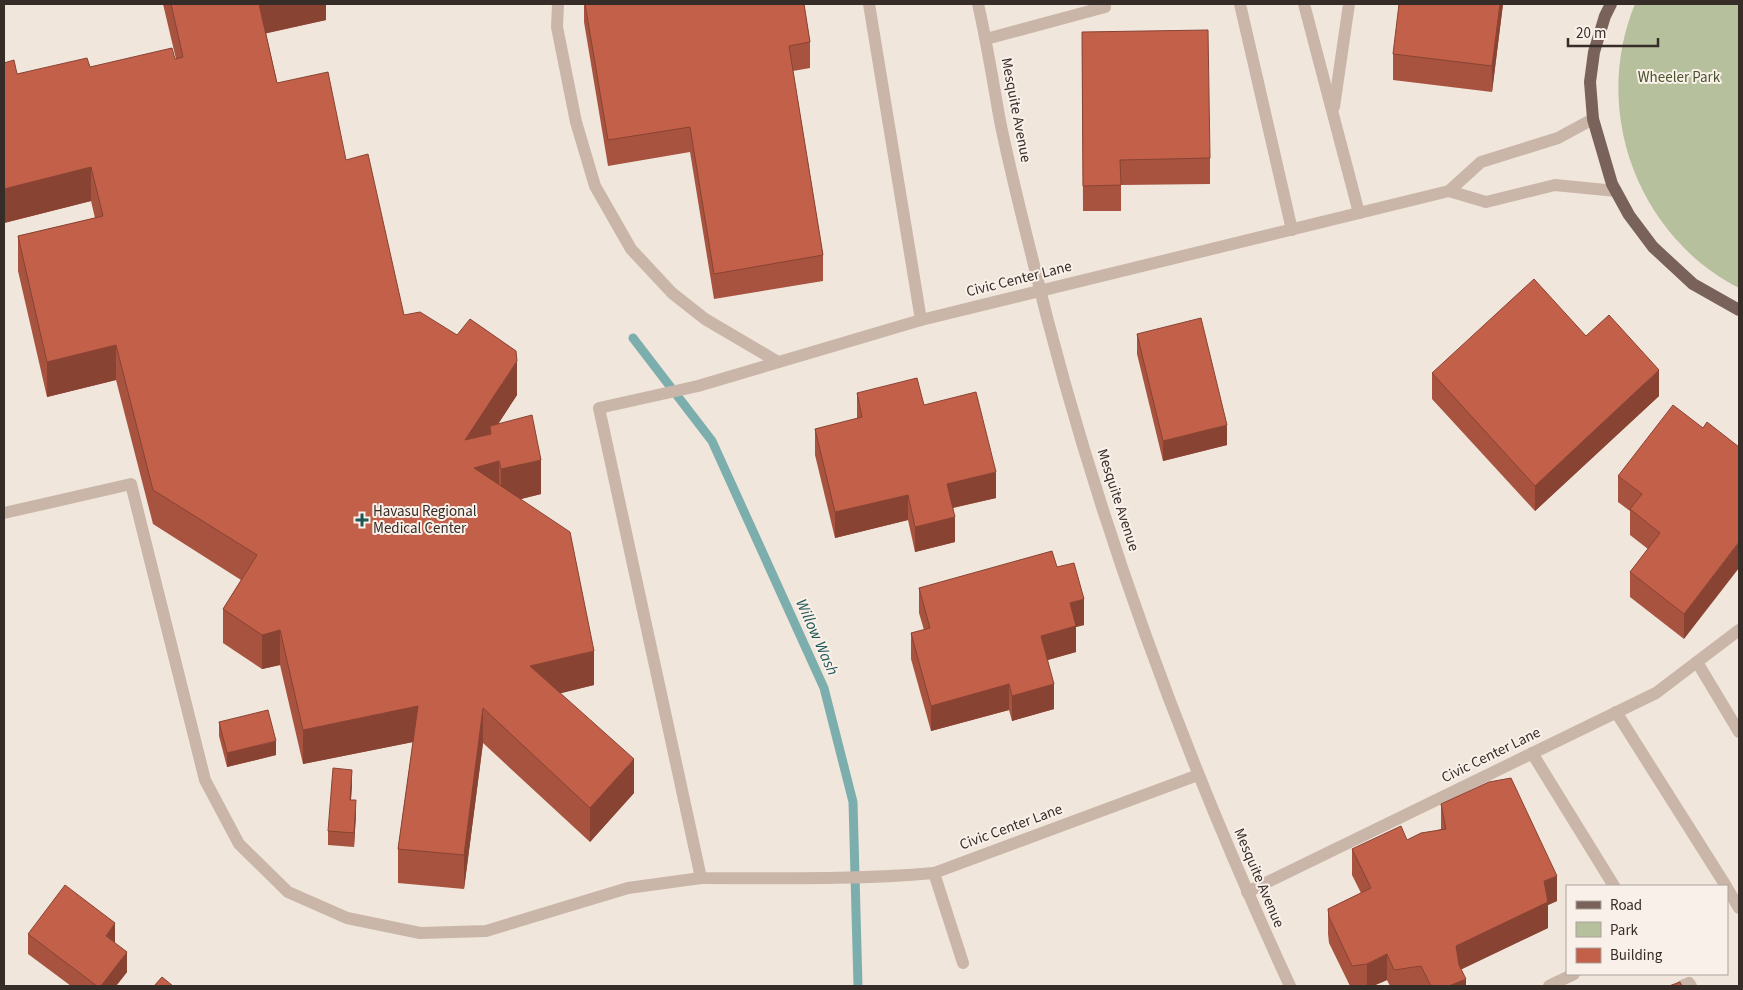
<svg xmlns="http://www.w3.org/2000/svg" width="1743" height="990" font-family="'Source Sans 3',sans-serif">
<rect width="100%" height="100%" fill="#f1e6dc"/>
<path fill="#b6c09d" d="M 1635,4 L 1739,4 L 1739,288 C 1637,236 1591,110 1635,4 Z"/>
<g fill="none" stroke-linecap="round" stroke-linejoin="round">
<path stroke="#7caead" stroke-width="9" d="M 633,338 L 712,441 L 824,688 L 853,802 L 858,986"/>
<g stroke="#c9b6a8" stroke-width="12">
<path d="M 558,4 L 557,27 L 576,122 L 595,186 L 631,249 L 672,293 L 705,319 L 778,362"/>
<path d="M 869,4 L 921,320"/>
<path d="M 978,4 C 987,43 993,82 1000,121 C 1009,165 1020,209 1031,253 C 1091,505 1181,750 1290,986"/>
<path d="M 1240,4 L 1292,230"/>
<path d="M 1304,4 L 1359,213"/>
<path d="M 986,39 L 1105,7"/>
<path d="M 1334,107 L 1349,4"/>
<path d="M 1449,191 L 1486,202 L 1555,185 L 1616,191"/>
<path d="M 4,513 L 131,484 L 205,780 L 239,844 L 288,892 L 347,918 L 420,933 L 486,931 L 628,888 L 701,878"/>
<path d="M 1697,662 L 1739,732"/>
<path d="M 1616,712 L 1726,886"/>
<path d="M 1532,753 L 1614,886"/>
<path d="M 1198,775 L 934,873 C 856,880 779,878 701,878 L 599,408 L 698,386 L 921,320 L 1449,191 L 1481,162 L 1558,138 L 1593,119"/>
<path d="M 934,873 L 963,963"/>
<path d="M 1727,888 L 1739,908"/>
<path d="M 1247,892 L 1656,693 L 1739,630"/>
<path d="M 1549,986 L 1574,974"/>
<path d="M 1682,986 L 1689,983 L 1691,986"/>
</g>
<path stroke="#78625a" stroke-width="12" d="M 1611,4 L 1605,16 L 1594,52 L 1590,82 L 1593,119 L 1612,184 L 1629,215 L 1653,247 L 1693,284 L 1739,310"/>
</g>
<g fill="#a8533f">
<path d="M 163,4 L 326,4 L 326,20 L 266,33 L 277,83 L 346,160 L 404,315 L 517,395 L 498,424 L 541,494 L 521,499 L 594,685 L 560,693 L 634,793 L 590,842 L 483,743 L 464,889 L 398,883 L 398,849 L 413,742 L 303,764 L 280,665 L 262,669 L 223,643 L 223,609 L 241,580 L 153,524 L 116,380 L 47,397 L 18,271 L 18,236 L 95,218 L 91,201 L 4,223 L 4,63 L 17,74 L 176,59 Z"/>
<path d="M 584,4 L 804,4 L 810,42 L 810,68 L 793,71 L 823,255 L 823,281 L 714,299 L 690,152 L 608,166 L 584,22 Z"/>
<path d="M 1503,4 L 1492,92 L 1393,80 L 1393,54 Z"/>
<path d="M 1082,32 L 1210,158 L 1210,184 L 1121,185 L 1121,211 L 1083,211 Z"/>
<path d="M 1137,334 L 1227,445 L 1163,461 L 1137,354 Z"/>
<path d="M 1586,336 L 1659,396 L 1535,511 L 1432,399 L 1432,373 Z"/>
<path d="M 857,393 L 924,405 L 996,498 L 953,508 L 955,542 L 915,552 L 908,520 L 835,538 L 815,455 L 815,429 L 857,419 Z"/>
<path d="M 1703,428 L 1684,639 L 1630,597 L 1630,572 L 1648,549 L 1630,535 L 1630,511 L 1618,502 L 1618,476 Z"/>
<path d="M 1057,567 L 1084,625 L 1076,627 L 1076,652 L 1047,660 L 1054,709 L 1012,721 L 1009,710 L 931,731 L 911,659 L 911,633 L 924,630 L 919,613 L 919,588 Z"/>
<path d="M 219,722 L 276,755 L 227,767 L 219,736 Z"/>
<path d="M 352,784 L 351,800 L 356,814 L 354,847 L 328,845 L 328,831 Z"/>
<path d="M 1441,804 L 1557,901 L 1548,905 L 1548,928 L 1461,969 L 1466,986 L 1390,986 L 1387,980 L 1373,986 L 1350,986 L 1329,943 L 1328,934 L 1328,909 L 1361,893 L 1352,875 L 1352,849 L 1407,840 L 1441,829 Z"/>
<path d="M 28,934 L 115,943 L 127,972 L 116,986 L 71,986 L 28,954 Z"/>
</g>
<g fill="#884333">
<path d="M 259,4 L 326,4 L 326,20 L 259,35 Z"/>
<path d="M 1500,4 L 1503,4 L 1492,92 L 1492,66 Z"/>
<path d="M 91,167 L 91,201 L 4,223 L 4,189 Z"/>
<path d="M 116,345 L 116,380 L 47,397 L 47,362 Z"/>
<path d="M 517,361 L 517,395 L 491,435 L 490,426 L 490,435 L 465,440 Z"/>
<path d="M 1659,370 L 1659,396 L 1535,511 L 1535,486 Z"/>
<path d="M 1227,425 L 1227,445 L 1163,461 L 1163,441 Z"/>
<path d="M 541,460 L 541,494 L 501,504 L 501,469 Z"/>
<path d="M 499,461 L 499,496 L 474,468 Z"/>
<path d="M 996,472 L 996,498 L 947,509 L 947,484 Z"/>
<path d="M 908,495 L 908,520 L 835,538 L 835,512 Z"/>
<path d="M 955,517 L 955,542 L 915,552 L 915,527 Z"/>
<path d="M 1739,542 L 1739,568 L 1684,639 L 1684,614 Z"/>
<path d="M 1084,599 L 1084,625 L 1076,627 L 1076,652 L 1041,662 L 1041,636 L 1070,603 Z"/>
<path d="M 280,630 L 280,665 L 262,669 L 262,635 Z"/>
<path d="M 594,651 L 594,685 L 530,701 L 530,666 Z"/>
<path d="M 1009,684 L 1009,710 L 931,731 L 931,706 Z"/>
<path d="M 1054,684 L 1054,709 L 1012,721 L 1012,696 Z"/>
<path d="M 418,706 L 418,741 L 303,764 L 303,730 Z"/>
<path d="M 483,708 L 483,743 L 464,889 L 464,855 Z"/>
<path d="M 276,741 L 276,755 L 227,767 L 227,753 Z"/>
<path d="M 634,759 L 634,793 L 590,842 L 590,808 Z"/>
<path d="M 352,770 L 352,784 L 350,813 L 350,800 Z"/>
<path d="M 356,800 L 356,814 L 354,847 L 354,833 Z"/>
<path d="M 1557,876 L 1557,901 L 1548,905 L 1548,928 L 1456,972 L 1456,946 L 1544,881 Z"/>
<path d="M 115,923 L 115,943 L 106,936 Z"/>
<path d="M 127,952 L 127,972 L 116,986 L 101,986 Z"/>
<path d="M 1387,954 L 1387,980 L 1373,986 L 1367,986 L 1367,964 Z"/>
<path d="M 1466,979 L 1466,986 L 1449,986 Z"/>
</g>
<g fill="#c36049" stroke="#884333">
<path d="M 171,4 L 259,4 L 277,83 L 328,72 L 346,160 L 368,154 L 404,315 L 420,312 L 457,335 L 470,319 L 516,351 L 517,361 L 465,440 L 491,434 L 490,426 L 532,415 L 541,460 L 501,469 L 499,461 L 474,468 L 570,532 L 594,651 L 530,666 L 634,759 L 590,808 L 483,708 L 464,855 L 398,849 L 418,706 L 303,730 L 280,630 L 262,635 L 223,609 L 257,555 L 153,490 L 116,345 L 47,362 L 18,236 L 103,216 L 91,167 L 4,189 L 4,63 L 14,60 L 17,74 L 87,58 L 90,67 L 172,48 L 175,59 L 183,57 Z"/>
<path d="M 585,4 L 804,4 L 810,42 L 789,46 L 823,255 L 714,274 L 690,127 L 608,140 Z"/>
<path d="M 1399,4 L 1500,4 L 1492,66 L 1393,54 Z"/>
<path d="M 1208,30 L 1210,158 L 1120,160 L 1121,185 L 1083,186 L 1082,32 Z"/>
<path d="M 1534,279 L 1586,336 L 1609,315 L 1659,370 L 1535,486 L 1432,373 Z"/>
<path d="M 1201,318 L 1227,425 L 1163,441 L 1137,334 Z"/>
<path d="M 917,378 L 924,405 L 976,392 L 996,472 L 947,484 L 955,517 L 915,527 L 908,495 L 835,512 L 815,429 L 862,417 L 857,393 Z"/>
<path d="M 1673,405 L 1703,428 L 1707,422 L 1739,447 L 1739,542 L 1684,614 L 1630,572 L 1660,533 L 1630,509 L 1642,494 L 1618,476 Z"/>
<path d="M 1052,551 L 1057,567 L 1074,563 L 1084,599 L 1070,603 L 1076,626 L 1041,636 L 1054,684 L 1012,696 L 1009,684 L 931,706 L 911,633 L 930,628 L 919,588 Z"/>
<path d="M 268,710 L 276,741 L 227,753 L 219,722 Z"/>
<path d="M 333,768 L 352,770 L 350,800 L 356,800 L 354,833 L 328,831 Z"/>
<path d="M 1511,778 L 1557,876 L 1544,881 L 1548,902 L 1456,946 L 1459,965 L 1466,979 L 1449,986 L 1431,986 L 1421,966 L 1394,970 L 1387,954 L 1367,964 L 1352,966 L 1329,917 L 1328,909 L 1371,888 L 1352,849 L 1401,826 L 1407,840 L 1421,833 L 1446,829 L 1441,804 L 1489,782 Z"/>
<path d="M 65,885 L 115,923 L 106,936 L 127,952 L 101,986 L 97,986 L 28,934 Z"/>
<path d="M 162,977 L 173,986 L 154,986 Z"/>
<path d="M 1680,982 L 1682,986 L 1669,986 Z"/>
</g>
<path fill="#1f5657" stroke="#f9f1e9" stroke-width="2" d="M359.5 512.5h5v5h5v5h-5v5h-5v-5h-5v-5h5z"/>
<g text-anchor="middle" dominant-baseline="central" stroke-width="4" stroke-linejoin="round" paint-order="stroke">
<g font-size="15" fill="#48542d" stroke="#f9f1e9">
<text x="1679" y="77">Wheeler Park</text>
</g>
<g font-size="15" fill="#362c28" stroke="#f9f1e9">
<text transform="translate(1016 110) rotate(79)">Mesquite Avenue</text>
<text transform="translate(1019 279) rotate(-14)">Civic Center Lane</text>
<text transform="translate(1118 500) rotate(72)">Mesquite Avenue</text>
<text transform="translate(1491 755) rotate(-26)">Civic Center Lane</text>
<text transform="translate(1011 827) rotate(-20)">Civic Center Lane</text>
<text transform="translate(1259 878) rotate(67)">Mesquite Avenue</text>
</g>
<g font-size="15" fill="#362c28" stroke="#f9f1e9" text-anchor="start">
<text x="373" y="511">Havasu Regional<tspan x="373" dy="17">Medical Center</tspan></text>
</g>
<g font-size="16" font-style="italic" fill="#1f5657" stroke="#f9f1e9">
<text transform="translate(817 637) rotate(66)">Willow Wash</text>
</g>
</g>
<rect width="1743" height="990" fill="none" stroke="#362c28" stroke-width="10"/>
<rect x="1566" y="885" width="162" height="90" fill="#f9f1e9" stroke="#aba29c"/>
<rect x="1576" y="901" width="25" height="8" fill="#78625a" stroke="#aba29c"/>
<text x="1610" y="910" font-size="15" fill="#362c28">Road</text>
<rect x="1576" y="922" width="25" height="15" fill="#b6c09d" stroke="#aba29c"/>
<text x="1610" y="935" font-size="15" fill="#362c28">Park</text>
<rect x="1576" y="948" width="25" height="15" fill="#c36049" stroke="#aba29c"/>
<text x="1610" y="960" font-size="15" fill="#362c28">Building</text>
<path d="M1568 38v8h90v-8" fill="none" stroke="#362c28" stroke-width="2.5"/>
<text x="1576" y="38" font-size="15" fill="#362c28" stroke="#f9f1e9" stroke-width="4" paint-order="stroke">20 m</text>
</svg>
